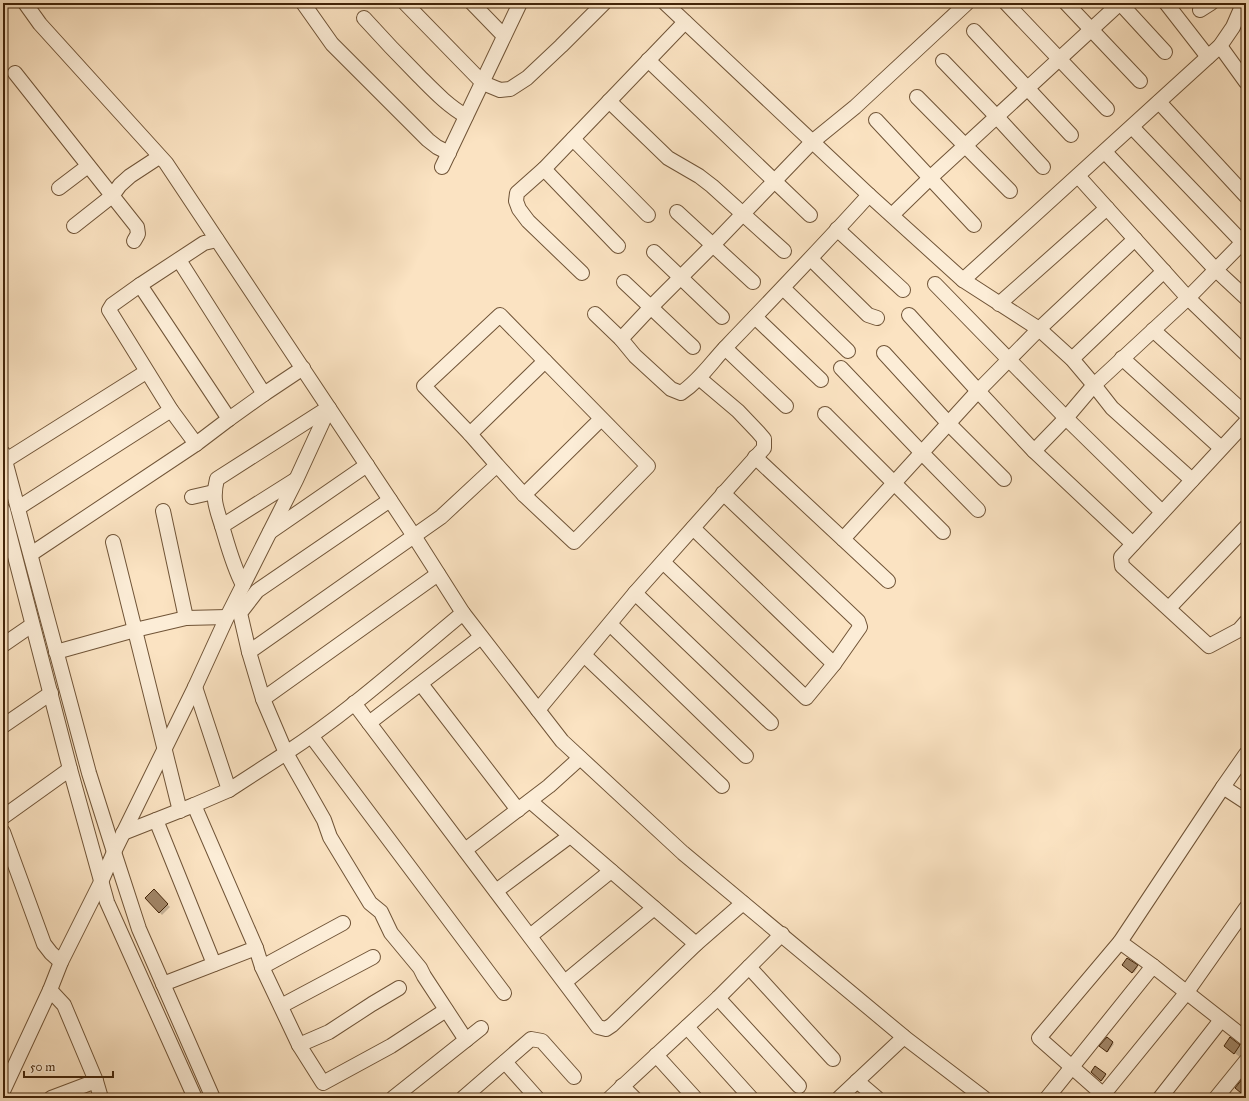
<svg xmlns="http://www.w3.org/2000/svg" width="1249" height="1101" font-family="'IM FELL Great Primer',serif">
<rect width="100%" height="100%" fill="#fbe3c2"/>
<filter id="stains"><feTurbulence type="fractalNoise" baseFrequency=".005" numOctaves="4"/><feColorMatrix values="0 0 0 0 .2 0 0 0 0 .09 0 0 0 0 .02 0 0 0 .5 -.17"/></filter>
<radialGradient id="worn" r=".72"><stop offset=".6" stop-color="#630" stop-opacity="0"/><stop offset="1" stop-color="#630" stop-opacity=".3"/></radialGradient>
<g fill="#0003">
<path d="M 154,891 L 170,907 L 162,915 L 146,898 Z"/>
<path d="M 1123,965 L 1137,966 L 1138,967 L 1134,973 Z"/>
<path d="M 1230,1038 L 1246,1051 L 1246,1054 L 1240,1057 L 1225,1046 Z"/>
<path d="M 1107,1039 L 1114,1044 L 1108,1052 L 1101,1046 Z"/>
<path d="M 1095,1068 L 1106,1076 L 1102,1081 L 1092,1072 Z"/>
<path d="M 1246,1076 L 1246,1098 L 1240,1098 L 1243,1094 L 1236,1088 Z"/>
</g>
<g fill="#a28769" stroke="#422409">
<path d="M 154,889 L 168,904 L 159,913 L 145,898 Z"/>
<path d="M 1127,958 L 1138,965 L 1132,973 L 1122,965 Z"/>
<path d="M 1107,1037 L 1113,1042 L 1107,1052 L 1099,1046 Z"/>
<path d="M 1230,1037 L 1240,1045 L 1234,1054 L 1224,1046 Z"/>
<path d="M 1095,1066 L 1106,1074 L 1101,1081 L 1091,1072 Z"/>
<path d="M 1246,1074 L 1246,1094 L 1242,1091 L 1241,1093 L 1235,1088 Z"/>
</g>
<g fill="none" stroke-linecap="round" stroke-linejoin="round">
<defs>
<g id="minor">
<path d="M 25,3 L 40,24 L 166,163 L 414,536 L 463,613 L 562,741 L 683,853 L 904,1037 L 984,1098"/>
<path d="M 303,3 L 332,44 L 428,140 L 437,147 L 449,153"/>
<path d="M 405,3 L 483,83 L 500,90 L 510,89 L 527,78 L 561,46 L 604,3"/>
<path d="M 472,3 L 504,36"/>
<path d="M 665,3 L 869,195 L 963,280 L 1039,329 L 1072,359 L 1094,385 L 1112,408 L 1192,480"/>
<path d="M 1006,3 L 1107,109"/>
<path d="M 1066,3 L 1140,81"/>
<path d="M 1120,3 L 1165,52"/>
<path d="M 1166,3 L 1208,57"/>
<path d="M 1200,10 L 1211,3"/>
<path d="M 364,18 C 382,38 400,57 419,76 C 434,91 448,106 466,116"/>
<path d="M 974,31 L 1071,135"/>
<path d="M 1220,46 L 1246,82"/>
<path d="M 648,60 L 810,215"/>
<path d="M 943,61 L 997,117 L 1043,167"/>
<path d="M 15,73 L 137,227 L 138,234 L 134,241"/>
<path d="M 917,97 L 1010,191"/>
<path d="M 609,101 L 668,158 L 699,176 L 712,186 L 784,251"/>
<path d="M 1159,102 L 1246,196"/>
<path d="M 876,120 L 974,225"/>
<path d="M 1132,127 L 1246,246"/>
<path d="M 573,139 L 648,215"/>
<path d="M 1105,152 L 1216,270 L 1246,298"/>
<path d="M 442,167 L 520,3"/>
<path d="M 544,169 L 618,246"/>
<path d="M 1078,176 L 1188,298 L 1246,354"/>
<path d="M 59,188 L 88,166"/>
<path d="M 869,195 C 822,247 774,297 725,348 C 711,363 699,381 681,393 L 671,389 L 635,356 L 621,339 L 651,307 L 712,246 L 812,142 L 855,107 L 967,3"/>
<path d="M 677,212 L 753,282"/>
<path d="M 892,215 L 930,178 L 1120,3"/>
<path d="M 74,226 L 112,196 L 120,185 L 130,176 L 159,157"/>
<path d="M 837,229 L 903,290"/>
<path d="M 217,240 L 204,243 L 140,285 L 229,419 L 264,394"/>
<path d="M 654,252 L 722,317"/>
<path d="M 811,259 L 868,315 L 877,318"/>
<path d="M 179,260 L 264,394 L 303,368"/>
<path d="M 582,273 L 528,221 L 519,209 L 516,201 L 517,193 L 544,169 L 685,22"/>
<path d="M 963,280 L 1220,46 L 1233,27 L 1243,4"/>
<path d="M 624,282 L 693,347"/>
<path d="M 935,284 L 1066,418 L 1162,512"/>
<path d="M 140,285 L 112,305 L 109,310 L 171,410 L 196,444"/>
<path d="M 783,288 L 848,351"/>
<path d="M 999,304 L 1107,208"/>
<path d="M 595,314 L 621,339"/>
<path d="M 909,315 L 978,391 L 1034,451 L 1133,544"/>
<path d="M 755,317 L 821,380"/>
<path d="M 1153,330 L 1246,414"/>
<path d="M 725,348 L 786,406"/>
<path d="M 884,353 L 949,424 L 1004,479"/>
<path d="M 1122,358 L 1221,448"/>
<path d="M 1072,359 L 1164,271"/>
<path d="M 841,368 L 922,453 L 978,510"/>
<path d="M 825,414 L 943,532"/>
<path d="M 1246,422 L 1121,557 L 1122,566 L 1209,646 L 1239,630 L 1246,622"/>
<path d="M 470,434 L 545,361"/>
<path d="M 1034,451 L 1066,418 L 1094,385 L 1188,298 L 1246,239"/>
<path d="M 3,453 L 89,773 L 114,852 L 139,929 L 213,1098"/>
<path d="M 755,457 L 888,581"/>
<path d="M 3,462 L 146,372"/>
<path d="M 524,495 L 601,419"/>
<path d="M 192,497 L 214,492"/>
<path d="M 18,508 L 171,410"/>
<path d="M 3,510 L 70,769 L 107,902 L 195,1098"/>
<path d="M 163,511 L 186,618"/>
<path d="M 222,526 C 216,507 212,499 217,479 L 328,408"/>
<path d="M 693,528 L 834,664"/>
<path d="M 270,532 L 367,465"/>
<path d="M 843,539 L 978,391 L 1039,329 L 1135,239"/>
<path d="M 113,542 L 180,811"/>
<path d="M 31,554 L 196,444 L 229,419"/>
<path d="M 663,562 L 806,698 L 834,664 L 860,627 L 858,621 L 723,493"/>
<path d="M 243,585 C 233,566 228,546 222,526 L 295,480"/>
<path d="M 635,593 L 764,448 L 764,439 L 758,432 L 738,411 L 699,378"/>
<path d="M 1169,608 L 1246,527"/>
<path d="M 463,613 C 405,661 349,712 286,753 L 263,699 L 249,652 L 441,517 L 497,465 L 524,495 L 574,542 L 648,466 L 500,315 L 424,386 L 470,434 L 497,465"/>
<path d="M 610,624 L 746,756"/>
<path d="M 3,645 L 32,625"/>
<path d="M 56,652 L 135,630 L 186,618 L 227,617"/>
<path d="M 249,652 L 240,613 L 257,591 L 390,500"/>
<path d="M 584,655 L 722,786"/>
<path d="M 421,684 L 518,810"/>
<path d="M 263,699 L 438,574"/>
<path d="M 354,703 L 598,1027 L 606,1029 L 612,1025 L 696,944 L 743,903"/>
<path d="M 538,710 L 635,593 L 771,723"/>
<path d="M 369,723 L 481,637"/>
<path d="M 3,726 L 51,693"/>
<path d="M 312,737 L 504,993"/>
<path d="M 1223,787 L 1246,754"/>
<path d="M 229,790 L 286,753 L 324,820 L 330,837 L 370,903 L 381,912 L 391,933 L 420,968 L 424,976 L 466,1040"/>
<path d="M 530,801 L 696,944"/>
<path d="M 194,805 L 229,790 L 195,687"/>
<path d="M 3,817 L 70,769"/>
<path d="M 156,820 L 214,964"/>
<path d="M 3,832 L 44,944 L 51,953 L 61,962"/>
<path d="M 123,833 L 194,805 L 256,948 L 163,984"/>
<path d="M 465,850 L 549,786 L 580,758"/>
<path d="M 496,891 L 570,836"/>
<path d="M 530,936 L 611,871"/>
<path d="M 1120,942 L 1153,966"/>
<path d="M 256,948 L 262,967 L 299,1045 L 323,1083 L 391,1046 L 446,1010"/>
<path d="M 262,967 L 343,923"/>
<path d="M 749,967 L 833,1059"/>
<path d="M 565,982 L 654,908"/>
<path d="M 50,990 L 64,1005 L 96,1081 L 101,1098"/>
<path d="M 718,998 L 799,1086"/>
<path d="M 281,1006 L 373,957"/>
<path d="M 687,1027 L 751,1098"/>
<path d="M 299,1045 L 329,1032 L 372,1004 L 399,988"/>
<path d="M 656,1055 L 695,1098"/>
<path d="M 505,1062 L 537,1098"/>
<path d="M 857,1081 L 877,1098"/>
<path d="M 622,1086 L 634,1098"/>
<path d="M 3,1091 L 50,990 L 61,962 L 101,882 L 114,852 L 195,687 L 227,617 L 296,480 L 329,408"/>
<path d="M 1103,1095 L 1187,992 L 1246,908"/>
<path d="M 51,1098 L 96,1081"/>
<path d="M 393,1098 L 481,1028"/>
<path d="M 463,1098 L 531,1039 L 542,1041 L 574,1077"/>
<path d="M 610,1098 L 718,998 L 782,934"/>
<path d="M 839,1098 L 904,1037"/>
<path d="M 1047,1098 L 1153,966 L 1246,1039"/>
<path d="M 1107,1098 L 1039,1038 L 1120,942 L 1223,787 L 1246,802"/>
<path d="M 1160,1098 L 1221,1020"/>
<path d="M 1216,1098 L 1246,1061"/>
</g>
</defs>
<use href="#minor" stroke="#705437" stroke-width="16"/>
<use href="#minor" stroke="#fcedd7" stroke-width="14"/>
</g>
<rect width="1249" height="1101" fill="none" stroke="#fbe3c2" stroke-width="16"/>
<rect x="4" y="4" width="1241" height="1093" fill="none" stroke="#422409" stroke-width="2"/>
<rect x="8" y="8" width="1233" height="1085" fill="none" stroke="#422409"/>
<path d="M24 1071v6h89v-6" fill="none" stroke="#422409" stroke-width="2"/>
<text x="30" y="1071" font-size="12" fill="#422409" stroke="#fcedd7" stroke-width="3" paint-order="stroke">50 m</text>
<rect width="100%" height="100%" filter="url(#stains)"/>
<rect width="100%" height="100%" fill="url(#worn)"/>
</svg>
